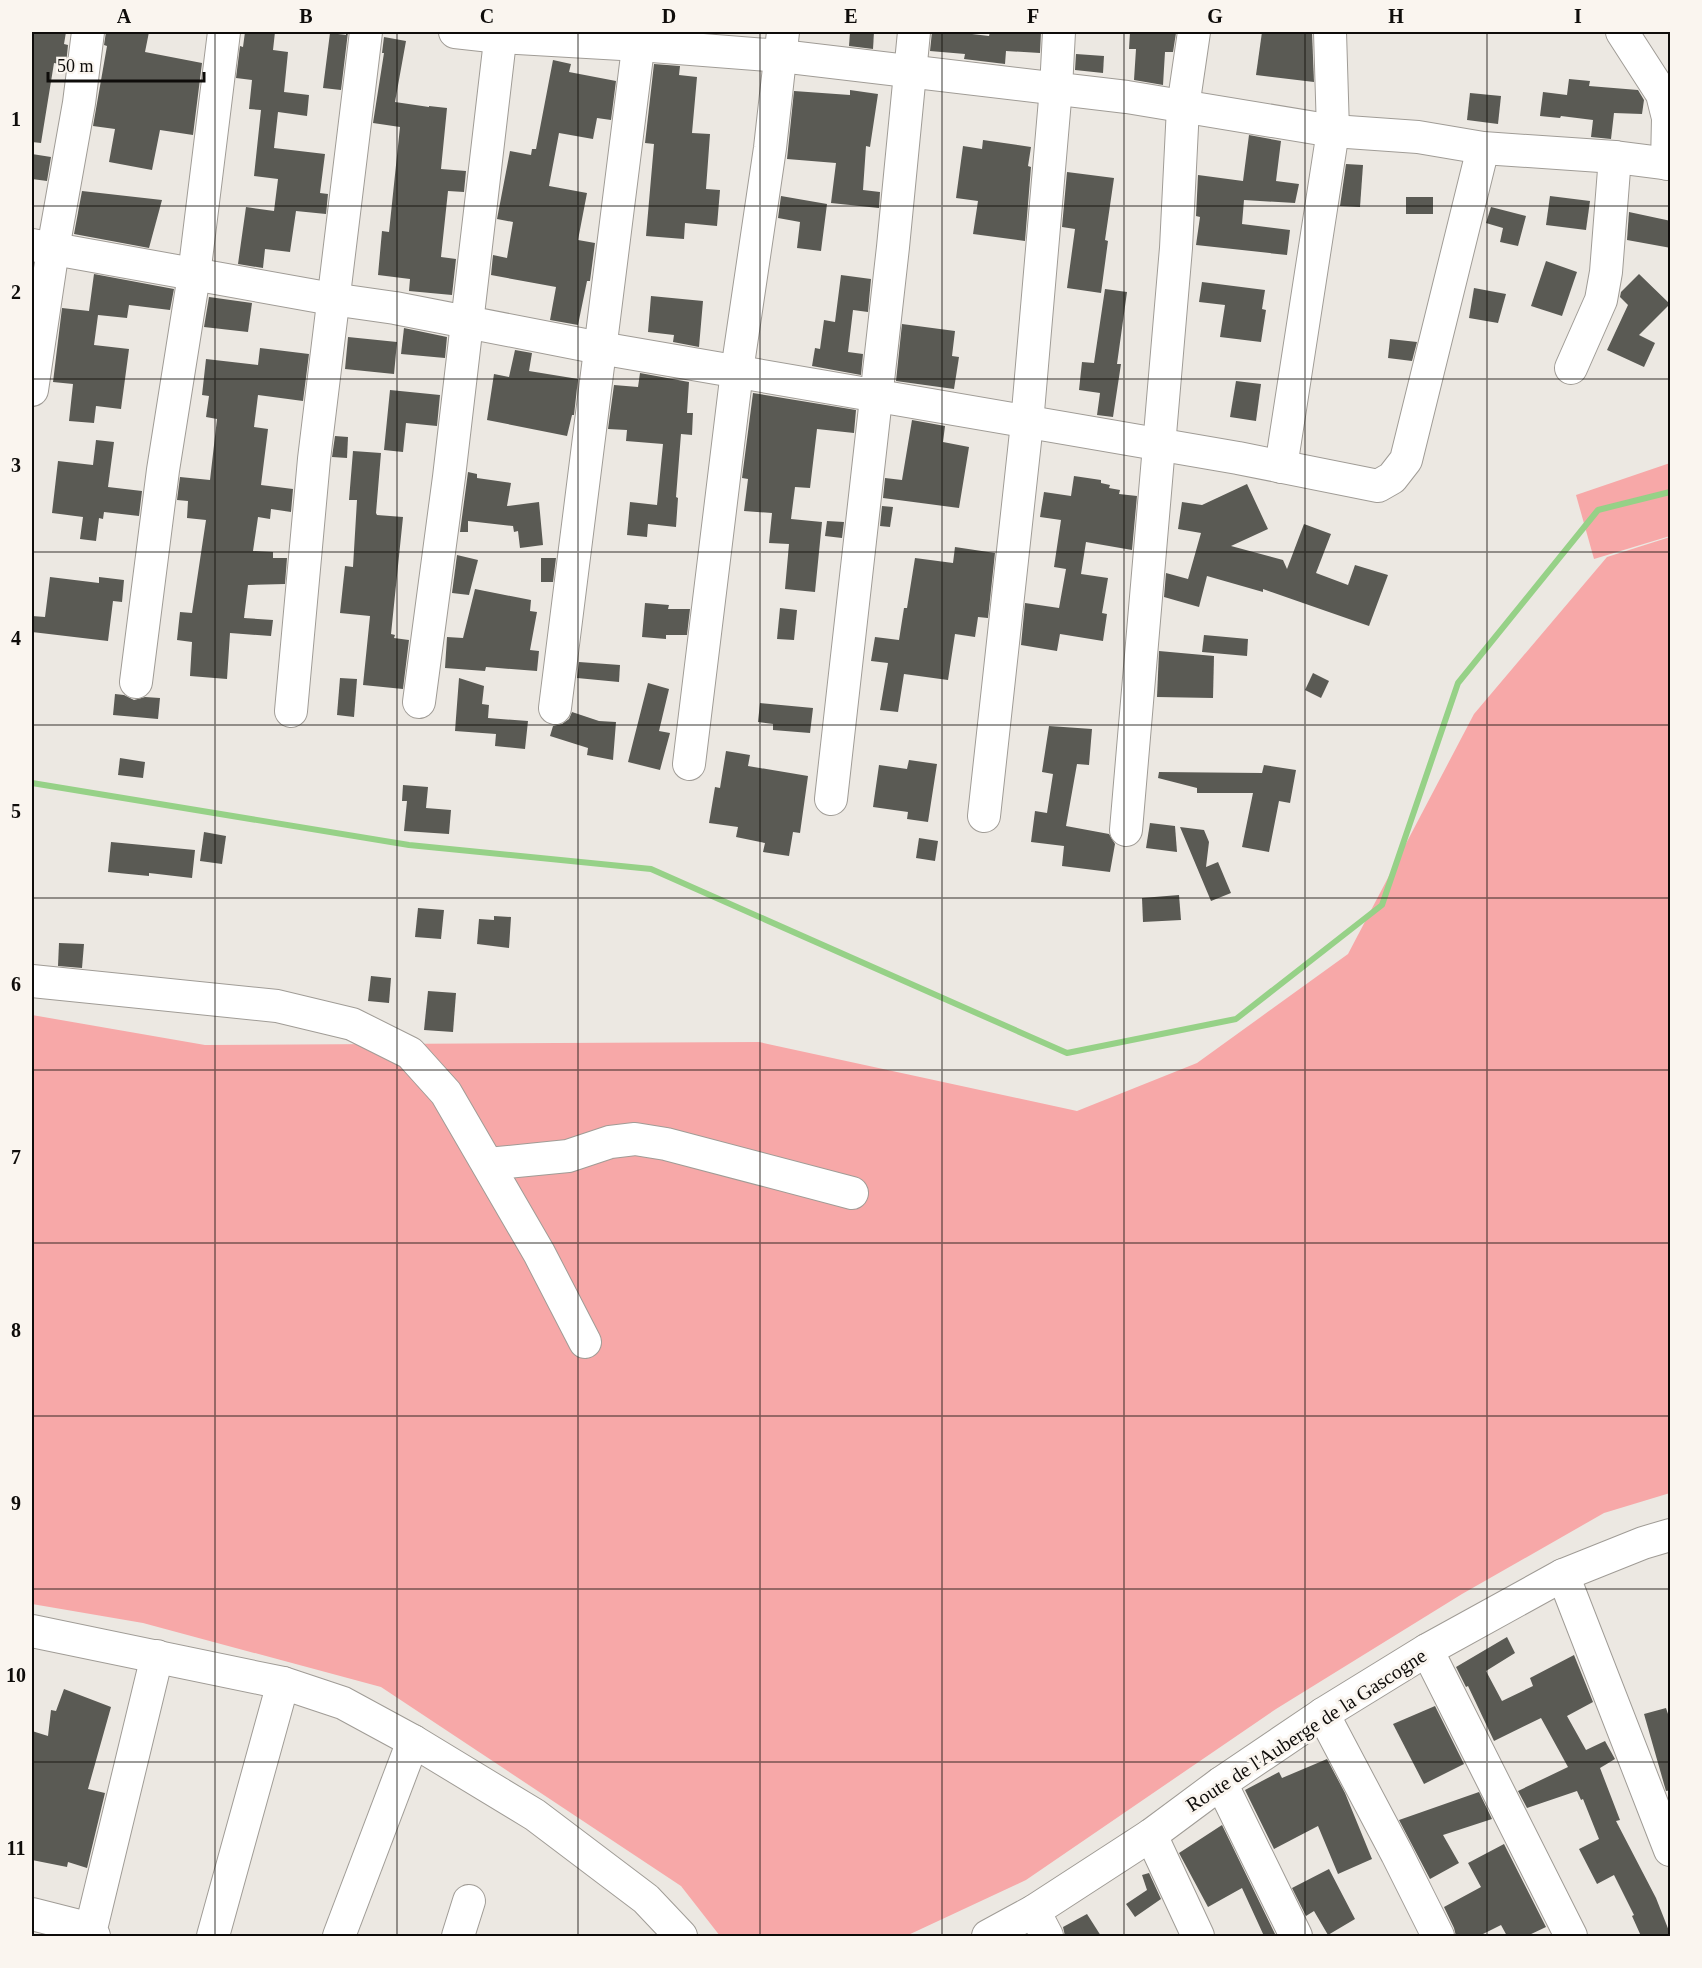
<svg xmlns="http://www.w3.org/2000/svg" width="1702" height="1968" font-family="'Times New Roman',serif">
<rect width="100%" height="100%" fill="#ece8e2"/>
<g fill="#f7a8a8">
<path d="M 1670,463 L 1670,536 L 1594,559 L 1576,495 Z"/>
<path d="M 1670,537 L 1670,1493 L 1604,1513 L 1462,1594 L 1276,1709 L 1026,1880 L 906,1936 L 720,1936 L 681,1886 L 381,1687 L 143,1623 L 32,1604 L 32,1015 L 205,1045 L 759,1042 L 1077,1111 L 1197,1063 L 1348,954 L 1474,714 L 1607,557 Z"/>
</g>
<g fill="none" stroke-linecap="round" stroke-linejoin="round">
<path stroke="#96d187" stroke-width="6" d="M 32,783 L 409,845 L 651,869 L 1067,1053 L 1236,1019 L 1382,905 L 1458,683 L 1598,510 L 1670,492"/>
</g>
<g fill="#5a5a54">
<path d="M 32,32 L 66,32 L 64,44 L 68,45 L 66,65 L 54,63 L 41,143 L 32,142 Z"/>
<path d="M 106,32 L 149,32 L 145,52 L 202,63 L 193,135 L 160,130 L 152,170 L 109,162 L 115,129 L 93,126 L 107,46 L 104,45 Z"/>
<path d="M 245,32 L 275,32 L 273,50 L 288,52 L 284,92 L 309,95 L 307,116 L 278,112 L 274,148 L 325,154 L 320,193 L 328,194 L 326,214 L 296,211 L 290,252 L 265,249 L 263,268 L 238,264 L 246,207 L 274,211 L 278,179 L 254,176 L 261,110 L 249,109 L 252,80 L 236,78 L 240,46 L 243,47 Z"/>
<path d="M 346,32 L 348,32 L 341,90 L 323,88 L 330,33 L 346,35 Z"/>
<path d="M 850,32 L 874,32 L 873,49 L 849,46 Z"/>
<path d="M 932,32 L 955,32 L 989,36 L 990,32 L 1041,32 L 1040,53 L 1006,51 L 1005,64 L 964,59 L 965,54 L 930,51 Z"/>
<path d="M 1130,32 L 1176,33 L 1173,52 L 1165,52 L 1163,85 L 1134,80 L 1136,49 L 1129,49 Z"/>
<path d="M 1262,32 L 1312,32 L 1314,82 L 1256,75 Z"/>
<path d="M 384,37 L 406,41 L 395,102 L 429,107 L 429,106 L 447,108 L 441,169 L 466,171 L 464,192 L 448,191 L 441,257 L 456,259 L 452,295 L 409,291 L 410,279 L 378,275 L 382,231 L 389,232 L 400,127 L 373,123 L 384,53 L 382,53 Z"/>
<path d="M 1076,54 L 1104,56 L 1103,73 L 1075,70 Z"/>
<path d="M 553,60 L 571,64 L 569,72 L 616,81 L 611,120 L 597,118 L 593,139 L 559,133 L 549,186 L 587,193 L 578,240 L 595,243 L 590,281 L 587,281 L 578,325 L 550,320 L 556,287 L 491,275 L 493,255 L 507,258 L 513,222 L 497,219 L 510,151 L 531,155 L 532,149 L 536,149 Z"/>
<path d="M 654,64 L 680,66 L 679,75 L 697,77 L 692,133 L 710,134 L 706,189 L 720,190 L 717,226 L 685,223 L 684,239 L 646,236 L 654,144 L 645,143 Z"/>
<path d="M 1569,79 L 1590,81 L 1589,86 L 1638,90 L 1644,100 L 1642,114 L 1614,113 L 1611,139 L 1591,137 L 1593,120 L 1561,116 L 1560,118 L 1540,116 L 1543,92 L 1567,95 Z"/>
<path d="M 850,90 L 878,94 L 870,147 L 866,146 L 863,190 L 880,192 L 879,208 L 831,203 L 836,163 L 787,159 L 794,91 L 850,95 Z"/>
<path d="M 1470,93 L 1501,96 L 1498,124 L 1467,120 Z"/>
<path d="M 1249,135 L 1281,141 L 1276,181 L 1299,184 L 1295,203 L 1244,200 L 1242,224 L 1290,230 L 1287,255 L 1196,245 L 1200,217 L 1196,216 L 1198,175 L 1243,181 Z"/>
<path d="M 983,140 L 1031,147 L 1028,166 L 1031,167 L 1025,241 L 973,234 L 978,201 L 956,198 L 963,146 L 982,149 Z"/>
<path d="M 32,154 L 51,157 L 47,181 L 32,179 Z"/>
<path d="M 1346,164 L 1363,165 L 1360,207 L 1340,206 Z"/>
<path d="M 1067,172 L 1114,178 L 1105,240 L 1108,241 L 1101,293 L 1067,288 L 1075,229 L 1062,227 Z"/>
<path d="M 82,191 L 162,200 L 149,248 L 74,234 Z"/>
<path d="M 781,196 L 827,204 L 821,251 L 797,248 L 800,222 L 778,218 Z"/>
<path d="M 1550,196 L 1590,201 L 1586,230 L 1546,225 Z"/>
<rect x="1406" y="197" width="27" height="17"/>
<path d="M 1491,207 L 1526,216 L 1518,246 L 1500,242 L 1503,228 L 1486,223 Z"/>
<path d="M 1629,212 L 1671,221 L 1671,248 L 1627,240 Z"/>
<path d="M 1546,261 L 1577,272 L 1562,316 L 1531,306 Z"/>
<path d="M 94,274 L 174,289 L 170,310 L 129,305 L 127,318 L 98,315 L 94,345 L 129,349 L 121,409 L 96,406 L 94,423 L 69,421 L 73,384 L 53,382 L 62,308 L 89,311 Z"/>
<path d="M 1639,274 L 1670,304 L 1639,335 L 1655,343 L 1644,367 L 1607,350 L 1628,305 L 1620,297 L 1621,292 Z"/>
<path d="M 841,275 L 871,279 L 868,312 L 853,310 L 848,352 L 863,354 L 861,375 L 812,366 L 815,348 L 820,349 L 824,320 L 835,322 Z"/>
<path d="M 1202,282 L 1265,290 L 1262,309 L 1266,310 L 1261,342 L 1220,337 L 1225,305 L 1199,302 Z"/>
<path d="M 1474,288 L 1506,294 L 1498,323 L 1469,318 Z"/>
<path d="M 1105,289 L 1127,292 L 1117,364 L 1121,364 L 1113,417 L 1097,415 L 1100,393 L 1079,390 L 1082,362 L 1094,363 Z"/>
<path d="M 651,296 L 703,301 L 699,347 L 673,342 L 674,335 L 648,332 Z"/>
<path d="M 209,297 L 252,303 L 248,332 L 204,327 Z"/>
<path d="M 902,324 L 955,331 L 952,356 L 959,357 L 954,389 L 896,381 Z"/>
<path d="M 404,328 L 447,337 L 445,358 L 401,354 Z"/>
<path d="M 348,337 L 397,342 L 394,374 L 345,369 Z"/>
<path d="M 1390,339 L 1417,342 L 1412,361 L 1388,358 Z"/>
<path d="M 260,348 L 309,354 L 303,401 L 258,395 L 254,427 L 268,429 L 261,485 L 293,489 L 291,512 L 271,509 L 270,519 L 258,517 L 253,551 L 273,552 L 273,558 L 287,558 L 285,584 L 248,585 L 244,618 L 273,620 L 271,636 L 230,633 L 227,679 L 190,676 L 192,642 L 177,640 L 180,612 L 192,613 L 206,520 L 187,518 L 188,501 L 177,500 L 180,477 L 210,480 L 217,419 L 206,417 L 209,396 L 202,395 L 206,359 L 258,365 Z"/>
<path d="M 515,350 L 532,353 L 529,371 L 578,379 L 574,415 L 572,415 L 567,436 L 487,420 L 494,374 L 509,377 Z"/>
<path d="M 640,373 L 689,382 L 687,413 L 693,413 L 692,435 L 681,434 L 676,497 L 678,498 L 676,527 L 648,524 L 647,537 L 627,535 L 630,502 L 657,505 L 663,444 L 626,441 L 627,430 L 608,429 L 614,385 L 638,387 Z"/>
<path d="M 1236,381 L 1261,384 L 1256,421 L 1230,417 Z"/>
<path d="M 390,390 L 440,395 L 437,426 L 406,423 L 403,452 L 384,450 Z"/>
<path d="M 753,393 L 856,410 L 854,433 L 817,429 L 810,488 L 795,487 L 791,519 L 822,522 L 815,592 L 785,589 L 789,544 L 769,543 L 772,513 L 744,511 L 748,479 L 742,478 Z"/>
<path d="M 912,420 L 945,426 L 943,442 L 969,447 L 959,508 L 883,498 L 885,478 L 902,480 Z"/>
<path d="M 335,436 L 348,437 L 347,458 L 332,457 Z"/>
<path d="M 96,440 L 114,442 L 108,487 L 142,491 L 139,516 L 104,512 L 103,519 L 99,518 L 96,541 L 80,539 L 83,517 L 52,513 L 58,461 L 93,465 Z"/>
<path d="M 353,451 L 381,453 L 376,513 L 377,515 L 403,517 L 391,634 L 395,635 L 394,638 L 409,640 L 403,689 L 363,685 L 370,616 L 340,613 L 345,566 L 353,567 L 357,500 L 349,500 Z"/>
<path d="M 468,472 L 477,474 L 477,478 L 511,483 L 507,506 L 539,502 L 543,545 L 520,548 L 518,531 L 514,532 L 513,526 L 468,521 L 468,532 L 460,532 Z"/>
<path d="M 1074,476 L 1101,480 L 1101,483 L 1110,485 L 1109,488 L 1120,490 L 1119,494 L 1137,496 L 1132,550 L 1086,542 L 1081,574 L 1108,578 L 1102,613 L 1107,614 L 1103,641 L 1060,634 L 1057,651 L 1021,645 L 1025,603 L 1059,608 L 1066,569 L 1054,567 L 1061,520 L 1040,517 L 1044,492 L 1071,496 Z"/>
<path d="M 1247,484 L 1268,529 L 1231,546 L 1283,560 L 1287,569 L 1304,524 L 1331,534 L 1316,573 L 1348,585 L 1355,565 L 1388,575 L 1369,626 L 1263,589 L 1263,592 L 1207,576 L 1199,607 L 1164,597 L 1166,573 L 1188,579 L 1201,533 L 1178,529 L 1182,502 L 1202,505 Z"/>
<path d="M 882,506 L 893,507 L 890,527 L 880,526 Z"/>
<path d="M 827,521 L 844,522 L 842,538 L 825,536 Z"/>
<path d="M 955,547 L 995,553 L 988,618 L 978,617 L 975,637 L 955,634 L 948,680 L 904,674 L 898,712 L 880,710 L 888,663 L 871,661 L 875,637 L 899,640 L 904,608 L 907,608 L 915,558 L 953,563 Z"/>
<path d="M 457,555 L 478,560 L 469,595 L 452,593 Z"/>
<path d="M 541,558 L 556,558 L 553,582 L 541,582 Z"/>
<path d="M 50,577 L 99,583 L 99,577 L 124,580 L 122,602 L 113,601 L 108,641 L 32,632 L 32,616 L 45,617 Z"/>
<path d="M 475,589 L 531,600 L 530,611 L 537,612 L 530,650 L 539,651 L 537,671 L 486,667 L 485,671 L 445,668 L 447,637 L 463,638 Z"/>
<path d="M 645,603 L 669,605 L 668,609 L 690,609 L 687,635 L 666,635 L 666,639 L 642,637 Z"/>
<path d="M 780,608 L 797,610 L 794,640 L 777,639 Z"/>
<path d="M 1204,635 L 1248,639 L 1247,656 L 1202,652 Z"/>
<path d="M 1159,651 L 1214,656 L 1213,698 L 1157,697 Z"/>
<path d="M 579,662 L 620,665 L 619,682 L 577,678 Z"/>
<path d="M 1313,673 L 1329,681 L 1321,698 L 1305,690 Z"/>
<path d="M 340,678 L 357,679 L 354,717 L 337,715 Z"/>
<path d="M 459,678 L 484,686 L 482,704 L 489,705 L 488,718 L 528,721 L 525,749 L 495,746 L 496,734 L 455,731 Z"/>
<path d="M 648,683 L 669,689 L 659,731 L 670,733 L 660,770 L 628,762 Z"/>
<path d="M 115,694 L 124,695 L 134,700 L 145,697 L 160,698 L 158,719 L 113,715 Z"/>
<path d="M 760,703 L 813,708 L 810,733 L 773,730 L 773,724 L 758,722 Z"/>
<path d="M 572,712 L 599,721 L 616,722 L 613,760 L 587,755 L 588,748 L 550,736 L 553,726 L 562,724 L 569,719 Z"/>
<path d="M 1049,726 L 1092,729 L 1089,765 L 1077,764 L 1066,826 L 1109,834 L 1115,844 L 1110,872 L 1062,866 L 1064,846 L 1031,842 L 1035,811 L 1047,813 L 1053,774 L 1042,772 Z"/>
<path d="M 726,751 L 750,755 L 748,766 L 808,776 L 800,833 L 793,832 L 789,856 L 763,852 L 765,843 L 736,837 L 738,827 L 709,823 L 715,787 L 720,788 Z"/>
<path d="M 120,758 L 145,762 L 143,778 L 118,775 Z"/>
<path d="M 909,760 L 937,764 L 928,822 L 907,819 L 908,812 L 873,807 L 879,765 L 907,769 Z"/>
<path d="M 1264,765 L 1296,770 L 1290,803 L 1279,801 L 1269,852 L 1242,847 L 1253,793 L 1197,793 L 1197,788 L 1158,778 L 1159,772 L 1262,773 Z"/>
<path d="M 403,785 L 428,787 L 426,808 L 451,810 L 449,834 L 404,831 L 407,801 L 402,801 Z"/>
<path d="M 1150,823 L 1175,826 L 1177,852 L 1146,848 Z"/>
<path d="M 1180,827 L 1204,830 L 1209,842 L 1206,867 L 1218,862 L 1231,893 L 1211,901 Z"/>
<path d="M 204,832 L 226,836 L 222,864 L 200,861 Z"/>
<path d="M 919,838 L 938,841 L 935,861 L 916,858 Z"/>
<path d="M 111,842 L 195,850 L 192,878 L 149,873 L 149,876 L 108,872 Z"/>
<path d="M 1179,895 L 1181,920 L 1143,922 L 1142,898 Z"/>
<path d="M 418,908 L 444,910 L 441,939 L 415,937 Z"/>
<path d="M 494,916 L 511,917 L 509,948 L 477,944 L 479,919 L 494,920 Z"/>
<path d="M 59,943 L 84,944 L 82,968 L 58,966 Z"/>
<path d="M 371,976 L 391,978 L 389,1003 L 368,1001 Z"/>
<path d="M 428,991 L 456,993 L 453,1032 L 424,1030 Z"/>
<path d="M 1507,1637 L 1515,1653 L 1486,1671 L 1502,1701 L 1533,1686 L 1530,1678 L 1574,1655 L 1593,1702 L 1567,1716 L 1586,1750 L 1605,1741 L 1615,1759 L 1600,1768 L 1620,1820 L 1616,1821 L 1656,1898 L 1671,1936 L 1641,1936 L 1632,1916 L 1634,1915 L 1614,1875 L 1597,1884 L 1579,1849 L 1599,1839 L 1583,1799 L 1581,1800 L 1577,1791 L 1527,1808 L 1518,1791 L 1568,1767 L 1541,1718 L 1494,1741 L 1468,1686 L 1466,1687 L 1456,1667 Z"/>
<path d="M 64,1689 L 111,1707 L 88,1789 L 105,1793 L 87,1868 L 68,1862 L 67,1867 L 32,1860 L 32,1731 L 48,1736 L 51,1710 L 56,1711 Z"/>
<path d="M 1435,1706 L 1464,1764 L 1424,1784 L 1393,1724 Z"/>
<path d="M 1666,1708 L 1671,1723 L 1671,1790 L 1666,1791 L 1644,1714 Z"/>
<path d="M 1327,1759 L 1345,1793 L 1372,1859 L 1338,1874 L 1318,1826 L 1274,1849 L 1245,1790 L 1279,1772 L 1282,1778 Z"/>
<path d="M 1479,1792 L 1492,1819 L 1443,1835 L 1459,1863 L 1430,1879 L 1399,1820 Z"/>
<path d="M 1222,1825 L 1275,1934 L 1268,1936 L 1264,1936 L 1242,1888 L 1208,1907 L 1179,1853 Z"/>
<path d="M 1504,1844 L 1546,1927 L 1527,1936 L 1507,1936 L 1501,1925 L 1479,1936 L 1456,1936 L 1454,1928 L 1444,1907 L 1481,1887 L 1468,1863 Z"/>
<path d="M 1329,1869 L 1355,1919 L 1328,1935 L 1314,1911 L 1306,1916 L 1292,1888 Z"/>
<path d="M 1149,1873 L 1161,1899 L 1135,1917 L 1126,1904 L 1147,1890 L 1142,1875 Z"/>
<path d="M 1087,1914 L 1101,1936 L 1065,1936 L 1063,1927 Z"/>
</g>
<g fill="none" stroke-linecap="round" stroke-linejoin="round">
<defs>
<g id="minor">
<path d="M 455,32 L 500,37 L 639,45 L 781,56 L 1127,97 L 1333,131 L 1418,137 L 1483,148 L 1615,157 L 1670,164"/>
<path d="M 1622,32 L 1662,94 L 1668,118 L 1667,164"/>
<path d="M 32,245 L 332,299 L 395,308 L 600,348 L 1238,458 L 1378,486 L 1392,478 L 1406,460 L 1483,148"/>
<path d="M 1571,368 L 1601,300 L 1606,272 L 1615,157"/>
<path d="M 32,390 L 53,249 L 79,103 L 88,32"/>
<path d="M 1281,467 L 1333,131 L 1330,32"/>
<path d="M 136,682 L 163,470 L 194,275 L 224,32"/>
<path d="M 419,702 L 449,477 L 501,32"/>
<path d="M 555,708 L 640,32"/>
<path d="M 291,711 L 314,459 L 366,32"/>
<path d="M 689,764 L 737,371 L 770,148 L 783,32"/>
<path d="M 831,799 L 893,247 L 914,32"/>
<path d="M 984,816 L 1027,423 L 1056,88 L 1059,32"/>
<path d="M 1126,830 L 1176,248 L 1183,107 L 1194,32"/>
<path d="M 32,981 L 277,1006 L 352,1024 L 410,1053 L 446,1093 L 539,1253 L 585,1342"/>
<path d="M 488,1164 L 568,1156 L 610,1142 L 635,1139 L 666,1144 L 852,1193"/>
<path d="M 1563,1575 L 1670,1850"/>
<path d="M 32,1631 L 283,1683 L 343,1703 L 413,1741 L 535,1815 L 646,1899 L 681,1936"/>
<path d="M 1427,1650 L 1571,1936"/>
<path d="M 1323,1714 L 1397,1854 L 1438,1936"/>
<path d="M 1221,1783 L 1296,1936"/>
<path d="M 1151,1835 L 1198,1936"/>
<path d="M 1034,1911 L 1047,1936"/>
<path d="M 32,1914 L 91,1929"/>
<path d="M 94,1936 L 91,1929 L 157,1656"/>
<path d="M 213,1936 L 283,1683"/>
<path d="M 339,1936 L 413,1741"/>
<path d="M 458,1936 L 469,1901"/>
<path d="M 988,1936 L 1034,1911 L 1151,1835 L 1221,1783 L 1323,1714 L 1427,1650 L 1563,1575 L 1643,1543 L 1670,1535"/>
</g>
</defs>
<use href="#minor" stroke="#a09c96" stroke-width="34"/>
<use href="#minor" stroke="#fff" stroke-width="32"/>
</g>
<path fill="none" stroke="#0e0c0a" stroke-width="1.5" stroke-opacity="0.55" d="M 215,32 L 215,1936M 397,32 L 397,1936M 578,32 L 578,1936M 760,32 L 760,1936M 942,32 L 942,1936M 1124,32 L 1124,1936M 1305,32 L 1305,1936M 1487,32 L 1487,1936M 32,206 L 1670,206M 32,379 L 1670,379M 32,552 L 1670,552M 32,725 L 1670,725M 32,898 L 1670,898M 32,1070 L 1670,1070M 32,1243 L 1670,1243M 32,1416 L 1670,1416M 32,1589 L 1670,1589M 32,1762 L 1670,1762"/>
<g text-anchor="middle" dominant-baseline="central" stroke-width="6" stroke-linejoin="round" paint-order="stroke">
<g font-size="20" fill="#0e0c0a" stroke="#faf5ef">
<text transform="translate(1306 1730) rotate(-33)">Route de l'Auberge de la Gascogne</text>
</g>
</g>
<rect width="1702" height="1968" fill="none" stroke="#faf5ef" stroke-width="66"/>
<path d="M48 72v9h156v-9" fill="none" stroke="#0e0c0a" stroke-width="3"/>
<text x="57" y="72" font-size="18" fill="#0e0c0a" stroke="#faf5ef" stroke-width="4.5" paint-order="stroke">50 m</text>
<rect x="33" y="33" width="1636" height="1902" fill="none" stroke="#0e0c0a" stroke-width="2"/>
<g font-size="20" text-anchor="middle" font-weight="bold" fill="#0e0c0a">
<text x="124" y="23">A</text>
<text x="306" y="23">B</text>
<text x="487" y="23">C</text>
<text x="669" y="23">D</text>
<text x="851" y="23">E</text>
<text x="1033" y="23">F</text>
<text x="1215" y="23">G</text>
<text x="1396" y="23">H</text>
<text x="1578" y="23">I</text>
<text x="16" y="126">1</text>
<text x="16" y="299">2</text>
<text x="16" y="472">3</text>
<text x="16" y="645">4</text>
<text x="16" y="818">5</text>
<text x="16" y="991">6</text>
<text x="16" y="1164">7</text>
<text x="16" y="1337">8</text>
<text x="16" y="1510">9</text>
<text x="16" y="1682">10</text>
<text x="16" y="1855">11</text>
</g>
</svg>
